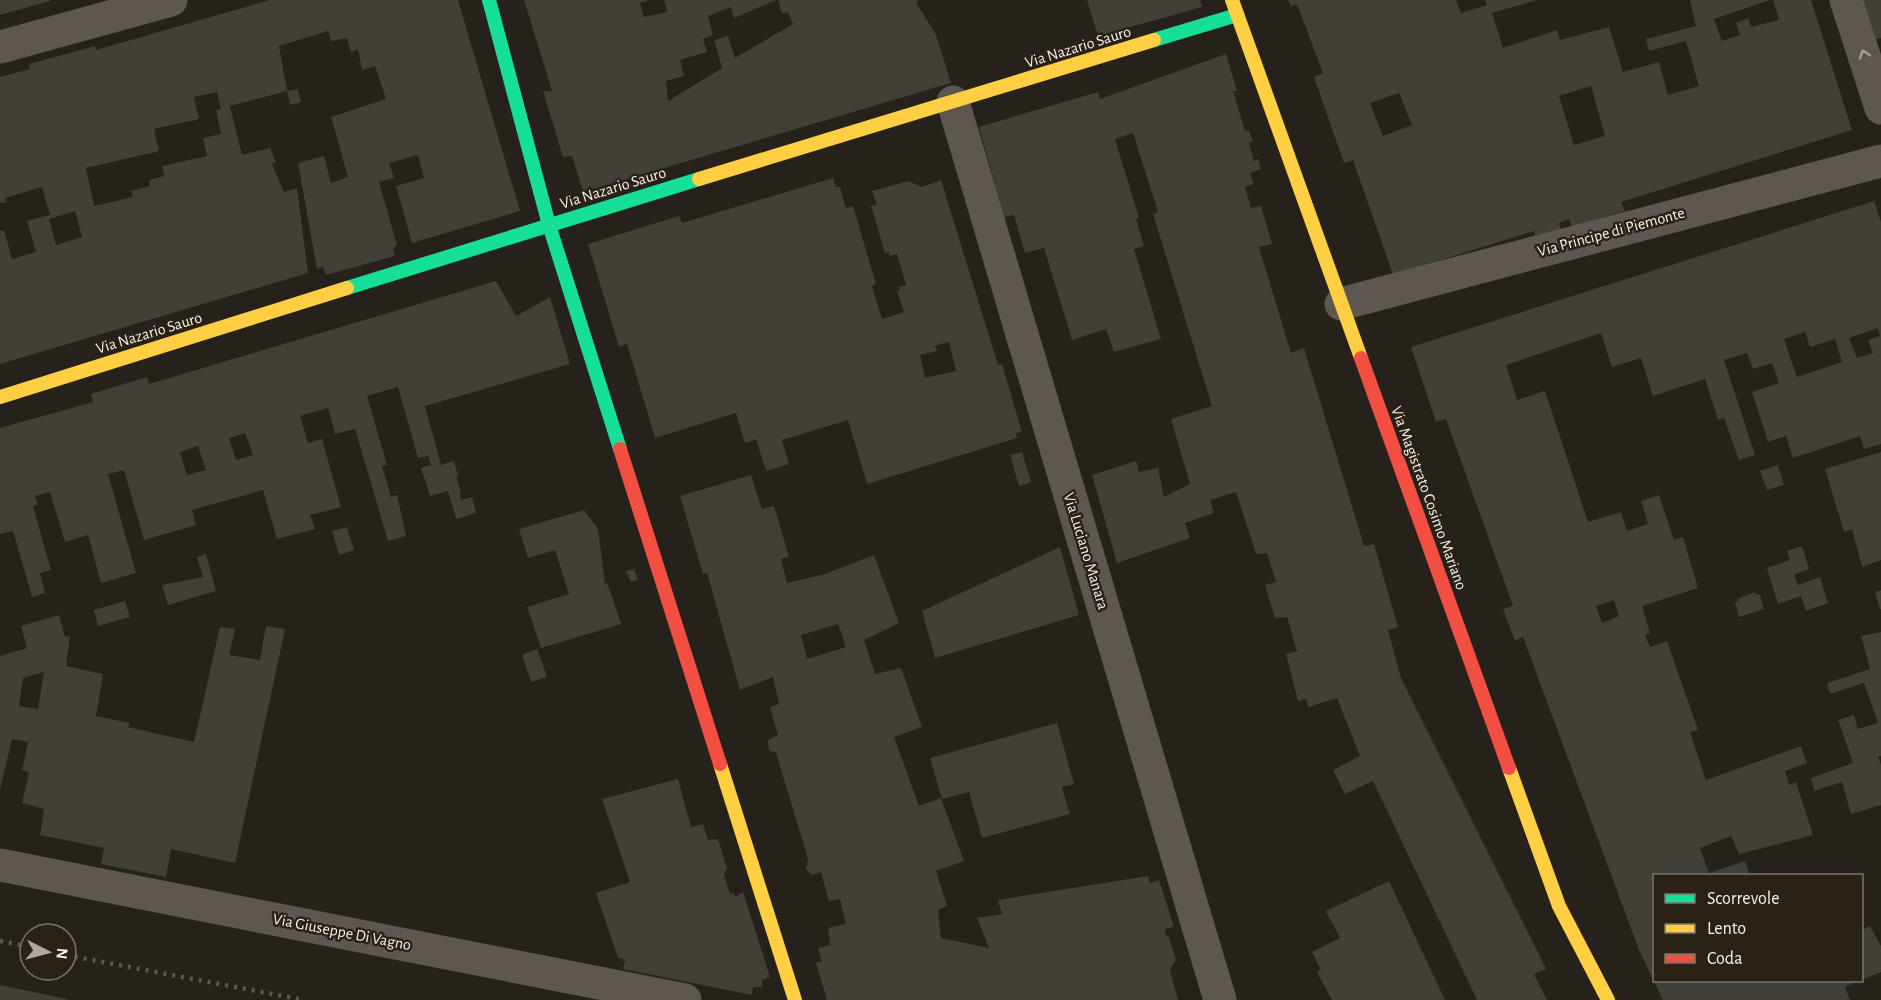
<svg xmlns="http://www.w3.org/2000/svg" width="1881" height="1000" font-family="'Alegreya Sans',sans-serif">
<rect width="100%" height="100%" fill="#26211a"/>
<g fill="#423e38" fill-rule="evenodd">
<path d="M 0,0 L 50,0 L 50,1 L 0,15 Z"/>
<path d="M 270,0 L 458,0 L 520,211 L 412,243 L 396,186 L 424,178 L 418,155 L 389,163 L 394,178 L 379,182 L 397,245 L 393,248 L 395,256 L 326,275 L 323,267 L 317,269 L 298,163 L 324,156 L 331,183 L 348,177 L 331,117 L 386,99 L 375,66 L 362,70 L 358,49 L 351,52 L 347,38 L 331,41 L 328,31 L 279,46 L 287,91 L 230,106 L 242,155 L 270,148 L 276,162 L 272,164 L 284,192 L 297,188 L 308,273 L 0,364 L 0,231 L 4,230 L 12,259 L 36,252 L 27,221 L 50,215 L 42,187 L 5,198 L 7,202 L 0,203 L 0,77 L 30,69 L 29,64 L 95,46 L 96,50 ZM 217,92 L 221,109 L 216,110 L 221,134 L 203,138 L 207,156 L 162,166 L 164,176 L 149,180 L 150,186 L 131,191 L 133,197 L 94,206 L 86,168 L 159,151 L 154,129 L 199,119 L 194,97 ZM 75,211 L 82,237 L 56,245 L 49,219 Z"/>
<path d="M 524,0 L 649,0 L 640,3 L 644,17 L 667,12 L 664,0 L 776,0 L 734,18 L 731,7 L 708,16 L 713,35 L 703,39 L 707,52 L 680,60 L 684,76 L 666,81 L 668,101 L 722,68 L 714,40 L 728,36 L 735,58 L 793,24 L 788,12 L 782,14 L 778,0 L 919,0 L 916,2 L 936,35 L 951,83 L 583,192 L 572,156 L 563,157 L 543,91 L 552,91 Z"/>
<path d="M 1087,0 L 1200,0 L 1202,7 L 1098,36 Z"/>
<path d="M 1288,0 L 1456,0 L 1461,13 L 1487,5 L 1485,0 L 1537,0 L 1492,13 L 1503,48 L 1557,30 L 1560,40 L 1609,27 L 1623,72 L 1659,62 L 1668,95 L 1699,86 L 1686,41 L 1649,51 L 1646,39 L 1696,26 L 1690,0 L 1770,0 L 1714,19 L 1722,41 L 1740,35 L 1736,23 L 1748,18 L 1751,27 L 1779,20 L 1773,0 L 1811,0 L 1852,130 L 1621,202 L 1625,211 L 1572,227 L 1569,219 L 1559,223 L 1561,230 L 1536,239 L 1534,231 L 1393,275 L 1353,160 L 1344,163 L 1314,77 L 1323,73 L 1297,4 L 1291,6 ZM 1591,86 L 1605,136 L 1574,145 L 1559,96 ZM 1399,93 L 1412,125 L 1383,136 L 1370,103 Z"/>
<path d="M 1863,0 L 1881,0 L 1881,38 L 1876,39 Z"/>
<path d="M 1226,54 L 1237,91 L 1233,91 L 1245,131 L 1249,131 L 1253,141 L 1249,143 L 1254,161 L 1258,159 L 1261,169 L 1250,173 L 1254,184 L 1245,187 L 1251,208 L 1261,206 L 1272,244 L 1259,247 L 1291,353 L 1304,348 L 1364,546 L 1374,544 L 1398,627 L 1388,630 L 1401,678 L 1546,969 L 1534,974 L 1547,1000 L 1477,1000 L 1373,781 L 1345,794 L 1333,770 L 1360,756 L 1337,698 L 1308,707 L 1306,699 L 1298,701 L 1286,654 L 1297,651 L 1287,617 L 1275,618 L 1265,585 L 1276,582 L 1267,553 L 1256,554 L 1236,492 L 1210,500 L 1214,513 L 1185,523 L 1190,538 L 1117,563 L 1092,475 L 1136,461 L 1139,472 L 1158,468 L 1164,497 L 1190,484 L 1171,419 L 1212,406 L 1153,214 L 1158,212 L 1133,133 L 1115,139 L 1139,218 L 1136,219 L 1144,246 L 1134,249 L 1161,339 L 1114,352 L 1106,329 L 1072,340 L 1044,248 L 1025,253 L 1014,215 L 1004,217 L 979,127 L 1098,92 L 1100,99 Z"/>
<path d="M 298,89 L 301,102 L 290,105 L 287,91 Z"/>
<path d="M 833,178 L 836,187 L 840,187 L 846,208 L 853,206 L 876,284 L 872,286 L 882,319 L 904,312 L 897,291 L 900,290 L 899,287 L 906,285 L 897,254 L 889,256 L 889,252 L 885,253 L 871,206 L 877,205 L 872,191 L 908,181 L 922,187 L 941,180 L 998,365 L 1002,364 L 1022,432 L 1016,433 L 1017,438 L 867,484 L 848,420 L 782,440 L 789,464 L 766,471 L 756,439 L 745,443 L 736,413 L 655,438 L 627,344 L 619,347 L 588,244 L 679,216 L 682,223 ZM 949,342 L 956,371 L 925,378 L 920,355 L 937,351 L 935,346 Z"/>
<path d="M 1874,201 L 1881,222 L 1881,444 L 1864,449 L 1860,436 L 1793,458 L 1786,436 L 1768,442 L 1752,392 L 1779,383 L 1772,363 L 1753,369 L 1747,353 L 1724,360 L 1755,455 L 1739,460 L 1724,418 L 1718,420 L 1705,379 L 1653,396 L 1641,358 L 1612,367 L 1601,333 L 1506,365 L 1517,400 L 1545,391 L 1588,522 L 1621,512 L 1627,531 L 1648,524 L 1641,501 L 1659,495 L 1674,540 L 1683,537 L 1698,588 L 1642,606 L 1650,633 L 1645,635 L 1650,647 L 1667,641 L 1698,730 L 1690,732 L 1706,780 L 1801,746 L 1807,763 L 1785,771 L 1789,785 L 1796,782 L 1813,835 L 1739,854 L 1731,836 L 1700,848 L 1709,873 L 1745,861 L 1750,876 L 1654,876 L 1654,980 L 1860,980 L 1845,987 L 1850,1000 L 1663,1000 L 1639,950 L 1523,637 L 1515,641 L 1503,609 L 1513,606 L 1446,419 L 1436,422 L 1411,347 ZM 1878,328 L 1880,336 L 1868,340 L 1873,353 L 1857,358 L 1849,338 ZM 1805,332 L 1810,347 L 1835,339 L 1842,362 L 1797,377 L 1784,339 ZM 1614,600 L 1619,616 L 1602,623 L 1596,606 Z"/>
<path d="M 496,281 L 516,316 L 550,297 L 570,364 L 425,406 L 441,465 L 454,461 L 458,476 L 456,477 L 461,492 L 460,493 L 461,500 L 472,497 L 476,513 L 456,519 L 448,491 L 430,496 L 421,468 L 431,465 L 428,456 L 418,458 L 398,387 L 367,396 L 387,465 L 382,466 L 391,497 L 397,495 L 406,536 L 388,541 L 355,429 L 335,434 L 328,408 L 300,416 L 308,443 L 322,439 L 341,507 L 310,515 L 315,529 L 277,539 L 263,490 L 192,510 L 196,525 L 144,540 L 124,470 L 108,474 L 136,573 L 101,583 L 88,535 L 65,542 L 50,492 L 35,496 L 38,505 L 33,506 L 51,570 L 40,573 L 45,593 L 32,597 L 13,531 L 0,534 L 0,428 L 93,402 L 91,394 L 147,377 L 149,384 ZM 245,433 L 253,455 L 236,460 L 229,438 ZM 198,446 L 206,470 L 187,475 L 180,452 Z"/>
<path d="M 1022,452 L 1031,482 L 1019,486 L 1010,455 Z"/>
<path d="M 1881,452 L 1881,560 L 1862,567 L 1852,529 L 1844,532 L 1825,469 Z"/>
<path d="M 1778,465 L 1784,485 L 1767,490 L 1760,471 Z"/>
<path d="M 751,475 L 762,509 L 774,506 L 789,557 L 781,559 L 787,583 L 825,574 L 874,555 L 899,623 L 864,640 L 875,674 L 901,668 L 922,727 L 894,737 L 919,806 L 941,798 L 964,861 L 936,871 L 947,906 L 938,910 L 941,938 L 989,948 L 977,918 L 1002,914 L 998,900 L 1148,876 L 1150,883 L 1159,880 L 1174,927 L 1165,929 L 1166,936 L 1168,935 L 1176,959 L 1170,970 L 1178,1000 L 827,1000 L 816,963 L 822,961 L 818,948 L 830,945 L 828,928 L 846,924 L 840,899 L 829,901 L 821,872 L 812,875 L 806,869 L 808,859 L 776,753 L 769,750 L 768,744 L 768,740 L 778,735 L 770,707 L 779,704 L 773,677 L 740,690 L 707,573 L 703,574 L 680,496 ZM 838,624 L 846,647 L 807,659 L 801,635 Z"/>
<path d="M 584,510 L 598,529 L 605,584 L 607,583 L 610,591 L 621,624 L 541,648 L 527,607 L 569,594 L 555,550 L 528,558 L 519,529 Z"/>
<path d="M 347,527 L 354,550 L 339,555 L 332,531 Z"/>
<path d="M 1802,546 L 1809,569 L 1794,575 L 1798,585 L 1820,577 L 1828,603 L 1806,611 L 1801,596 L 1778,604 L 1767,568 L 1790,560 L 1787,551 Z"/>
<path d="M 1060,547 L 1079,615 L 935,658 L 922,611 Z"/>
<path d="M 206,554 L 216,591 L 168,605 L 162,585 L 203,577 L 197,557 Z"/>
<path d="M 634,569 L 638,580 L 631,582 L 626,571 Z"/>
<path d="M 1881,590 L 1881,609 L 1880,609 L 1875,592 Z"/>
<path d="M 1755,592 L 1756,594 L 1760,595 L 1764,609 L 1739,617 L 1735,602 L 1739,601 L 1737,599 Z"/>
<path d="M 125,601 L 130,617 L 98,626 L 94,610 Z"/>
<path d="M 59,615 L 65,637 L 70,636 L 66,666 L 103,674 L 96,716 L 130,723 L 128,727 L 194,742 L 220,627 L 235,629 L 229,655 L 260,660 L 266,626 L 285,629 L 235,863 L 171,849 L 166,877 L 101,864 L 104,848 L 40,835 L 44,809 L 22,803 L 29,772 L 22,770 L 28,742 L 12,739 L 0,790 L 0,656 L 27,648 L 21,626 ZM 44,672 L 38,709 L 19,706 L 23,678 Z"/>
<path d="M 1881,632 L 1881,756 L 1878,756 L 1881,765 L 1881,805 L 1851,814 L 1842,782 L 1814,791 L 1811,778 L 1853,763 L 1838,720 L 1854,715 L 1858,729 L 1878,723 L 1864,683 L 1830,694 L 1827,683 L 1870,669 L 1861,636 Z"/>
<path d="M 537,649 L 547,677 L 531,682 L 522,655 Z"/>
<path d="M 1057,723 L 1074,784 L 1062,787 L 1070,814 L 982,838 L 969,792 L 942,799 L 930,758 Z"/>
<path d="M 678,779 L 691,827 L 703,824 L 708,840 L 718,839 L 727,868 L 724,875 L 730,894 L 734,893 L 735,897 L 743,892 L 770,977 L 762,980 L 762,987 L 753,987 L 752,995 L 623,969 L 625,960 L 618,958 L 596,893 L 630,882 L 602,799 Z"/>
<path d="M 1389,881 L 1445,1000 L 1332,1000 L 1317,972 L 1321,970 L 1312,952 L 1340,938 L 1326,911 Z"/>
<path d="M 1870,926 L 1881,946 L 1881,972 L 1862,980 L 1862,930 Z"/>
<path d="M 0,985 L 67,999 L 67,1000 L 0,1000 Z"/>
</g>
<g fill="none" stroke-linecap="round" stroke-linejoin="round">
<g stroke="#5e5751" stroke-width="33">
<path d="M 1846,0 L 1881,108"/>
<path d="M 0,47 L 171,0"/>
<path d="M 953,102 L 1220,1000"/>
<path d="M 1341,304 L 1881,161"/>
<path d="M 0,865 L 685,1000"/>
</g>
<g stroke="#16e098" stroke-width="14">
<path d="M 489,0 L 549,225 L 620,449"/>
<path d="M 1154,40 L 1237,15"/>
<path d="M 347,288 L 699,179"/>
</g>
<g stroke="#ffcf43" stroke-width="14">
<path d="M 1232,0 L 1361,358"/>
<path d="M 699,179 L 1154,40"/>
<path d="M 0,397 L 347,288"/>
<path d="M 720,764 L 795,1000"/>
<path d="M 1509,768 L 1559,906 L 1608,1000"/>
</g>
<g stroke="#f24e42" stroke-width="14">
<path d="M 1361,358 L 1509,768"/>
<path d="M 620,449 L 720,764"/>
</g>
<g stroke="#5e5853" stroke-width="4.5" stroke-dasharray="3 6" stroke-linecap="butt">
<path d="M 0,941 L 30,947"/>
<path d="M 66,955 L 304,1000"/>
</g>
</g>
<defs><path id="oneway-chevron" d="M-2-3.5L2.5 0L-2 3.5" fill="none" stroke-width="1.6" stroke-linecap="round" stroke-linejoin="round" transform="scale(1.5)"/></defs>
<use stroke="#a39d96" href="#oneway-chevron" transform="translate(1864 54) rotate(-108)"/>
<g text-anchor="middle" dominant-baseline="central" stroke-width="5" stroke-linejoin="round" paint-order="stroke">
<g font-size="16" fill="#f7f2ea" stroke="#2a2216">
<text transform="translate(1078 47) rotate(-17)">Via Nazario Sauro</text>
<text transform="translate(613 188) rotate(-17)">Via Nazario Sauro</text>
<text transform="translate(1611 232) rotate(-15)">Via Principe di Piemonte</text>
<text transform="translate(149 333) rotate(-17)">Via Nazario Sauro</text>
<text transform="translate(1429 498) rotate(70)">Via Magistrato Cosimo Mariano</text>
<text transform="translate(1086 551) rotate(73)">Via Luciano Manara</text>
<text transform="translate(342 932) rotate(11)">Via Giuseppe Di Vagno</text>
</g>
</g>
<rect x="1653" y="874" width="210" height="108" fill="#2a2216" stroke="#7c756b" stroke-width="1.5"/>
<rect x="1665" y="894" width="30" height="9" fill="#16e098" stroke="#7c756b" stroke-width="1.5"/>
<text x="1707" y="904" font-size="18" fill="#f7f2ea">Scorrevole</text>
<rect x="1665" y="924" width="30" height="9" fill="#ffcf43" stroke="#7c756b" stroke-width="1.5"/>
<text x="1707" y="934" font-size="18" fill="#f7f2ea">Lento</text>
<rect x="1665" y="954" width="30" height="9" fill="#f24e42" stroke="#7c756b" stroke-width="1.5"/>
<text x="1707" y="964" font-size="18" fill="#f7f2ea">Coda</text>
<g transform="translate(48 952) rotate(96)"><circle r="28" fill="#2a2216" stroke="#7c756b" stroke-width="1.5"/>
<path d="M0-4.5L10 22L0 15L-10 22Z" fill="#aea9a1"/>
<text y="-9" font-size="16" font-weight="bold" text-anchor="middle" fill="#f7f2ea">N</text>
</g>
</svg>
